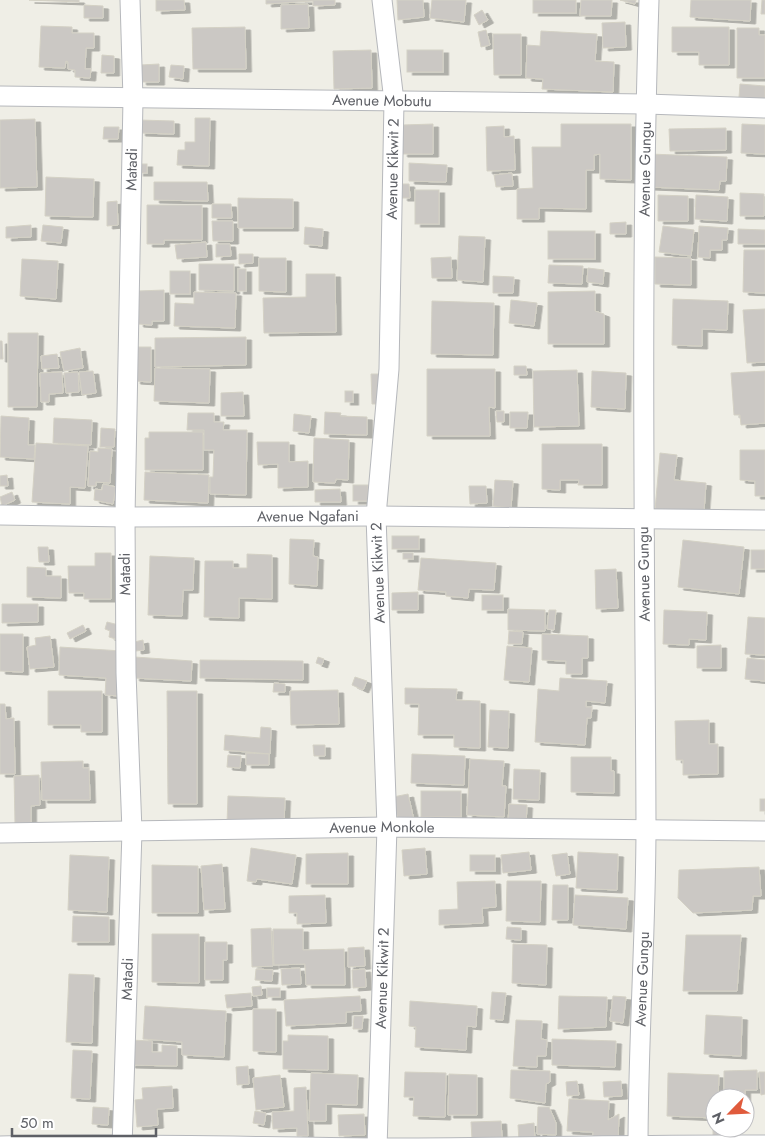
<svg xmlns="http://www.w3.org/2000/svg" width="765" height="1148" font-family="Jost,sans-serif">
<defs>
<filter id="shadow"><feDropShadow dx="5.5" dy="3" stdDeviation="0" flood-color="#0004"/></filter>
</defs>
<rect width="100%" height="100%" fill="#efeee6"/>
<g fill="#cbc8c4" stroke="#d4d1c5" filter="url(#shadow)">
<path d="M 29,0 L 79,0 L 79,2 Z"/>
<path d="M 156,0 L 184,0 L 185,10 L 156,11 Z"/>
<path d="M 266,0 L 335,0 L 335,5 L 313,6 L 313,1 L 266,4 Z"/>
<path d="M 397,0 L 423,0 L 424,17 L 398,20 Z"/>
<path d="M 432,0 L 466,0 L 464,22 L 430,18 Z"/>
<rect x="533" y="0" width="43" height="13"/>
<path d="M 581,0 L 612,0 L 611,16 L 580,16 Z"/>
<path d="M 620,0 L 636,0 L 635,4 Z"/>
<path d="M 691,0 L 751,0 L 750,21 L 690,17 Z"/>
<path d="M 762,0 L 765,0 L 765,14 L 761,14 Z"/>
<path d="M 308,4 L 309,28 L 281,29 L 281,5 Z"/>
<path d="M 84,5 L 103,6 L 103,18 L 84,18 Z"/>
<path d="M 482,10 L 488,20 L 479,25 L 474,15 Z"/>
<path d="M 625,22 L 626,47 L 603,48 L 602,23 Z"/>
<path d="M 41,26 L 72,27 L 72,33 L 94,33 L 94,48 L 86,48 L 85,69 L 91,69 L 90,78 L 75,77 L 75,70 L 68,69 L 68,62 L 66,61 L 65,68 L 39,67 Z"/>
<path d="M 245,27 L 246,69 L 193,69 L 192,28 Z"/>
<path d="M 672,27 L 729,27 L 729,65 L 699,65 L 699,52 L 672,52 Z"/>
<path d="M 737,28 L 759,28 L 759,35 L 765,35 L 765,78 L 737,78 Z"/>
<path d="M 486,30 L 490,45 L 481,47 L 478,32 Z"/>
<path d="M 541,31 L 597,34 L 595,61 L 614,62 L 613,92 L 542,89 L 543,79 L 526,78 L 527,45 L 540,46 Z"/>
<path d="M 493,34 L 521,34 L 521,75 L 494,75 Z"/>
<path d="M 371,50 L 372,88 L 334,89 L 333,51 Z"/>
<rect x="407" y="50" width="36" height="22"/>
<path d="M 102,55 L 114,56 L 114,73 L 101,73 Z"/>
<path d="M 159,64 L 159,82 L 141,82 L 140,65 Z"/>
<path d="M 171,65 L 184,66 L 183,79 L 169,77 Z"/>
<path d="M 740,84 L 765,86 L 765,100 L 739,97 Z"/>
<path d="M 195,118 L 210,118 L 209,166 L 177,165 L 178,150 L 185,150 L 185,142 L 195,142 Z"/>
<path d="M 35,119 L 37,187 L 0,188 L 0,120 Z"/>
<path d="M 140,120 L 174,121 L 174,134 L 140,133 Z"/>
<path d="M 433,124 L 433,154 L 402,154 L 402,125 Z"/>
<path d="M 561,124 L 631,124 L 631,180 L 600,179 L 600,154 L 594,155 L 594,170 L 586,170 L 586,209 L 539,208 L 539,219 L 517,219 L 517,189 L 533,188 L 532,147 L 561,147 Z"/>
<path d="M 742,124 L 765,125 L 765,154 L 741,153 Z"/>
<path d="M 504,126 L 504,137 L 514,136 L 515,170 L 487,171 L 486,127 Z"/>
<path d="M 104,127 L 119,127 L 118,139 L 103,139 Z"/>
<path d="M 726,128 L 726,150 L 670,151 L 669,129 Z"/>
<path d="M 650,154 L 727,157 L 726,181 L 720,181 L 719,190 L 649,187 Z"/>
<path d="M 409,163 L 447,165 L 446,182 L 409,181 Z"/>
<rect x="138" y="164" width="9" height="9"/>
<path d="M 512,173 L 513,186 L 496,187 L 494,175 Z"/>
<path d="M 46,177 L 94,179 L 93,217 L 45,216 Z"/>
<path d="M 154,182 L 207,182 L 208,201 L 154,200 Z"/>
<path d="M 402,184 L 409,184 L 410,198 L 402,198 Z"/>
<rect x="415" y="190" width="24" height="34"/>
<path d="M 740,193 L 764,194 L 764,216 L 740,216 Z"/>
<path d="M 658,195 L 688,196 L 688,221 L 658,221 Z"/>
<path d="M 696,195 L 728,197 L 727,221 L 695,219 Z"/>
<path d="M 238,198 L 293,199 L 293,228 L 238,228 Z"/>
<path d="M 117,201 L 118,225 L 107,226 L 107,202 Z"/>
<path d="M 212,204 L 231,204 L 232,218 L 212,218 Z"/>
<path d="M 147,205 L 202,205 L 202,240 L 164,240 L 164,244 L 147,244 Z"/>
<path d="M 212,221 L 233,221 L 233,241 L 213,241 Z"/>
<path d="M 626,222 L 626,234 L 610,234 L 610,223 Z"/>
<path d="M 31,225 L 31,237 L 6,238 L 6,227 Z"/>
<path d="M 43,225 L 63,227 L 61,243 L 41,241 Z"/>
<path d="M 663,226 L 694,230 L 691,256 L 659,252 Z"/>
<path d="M 699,226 L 728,228 L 727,240 L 722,240 L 722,250 L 710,250 L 710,258 L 698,257 Z"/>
<path d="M 305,227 L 323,229 L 322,246 L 304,244 Z"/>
<path d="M 738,229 L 765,230 L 765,244 L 738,244 Z"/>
<rect x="548" y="231" width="47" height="28"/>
<path d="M 459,236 L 485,237 L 483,282 L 457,280 Z"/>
<path d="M 206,242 L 207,257 L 177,259 L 175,245 Z"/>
<path d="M 216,244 L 230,244 L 231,256 L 216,257 Z"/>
<path d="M 744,250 L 765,250 L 765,293 L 743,292 Z"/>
<path d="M 239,254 L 253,254 L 253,263 L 239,264 Z"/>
<path d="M 451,257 L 452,278 L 432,278 L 431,258 Z"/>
<path d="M 655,257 L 691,258 L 691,285 L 655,284 Z"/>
<path d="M 259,258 L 286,258 L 286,292 L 259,291 Z"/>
<path d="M 22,259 L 58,261 L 56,299 L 20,296 Z"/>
<path d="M 199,264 L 234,264 L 234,291 L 199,290 Z"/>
<path d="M 549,265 L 583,266 L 582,284 L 548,283 Z"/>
<path d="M 588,268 L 604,270 L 603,284 L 587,282 Z"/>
<rect x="238" y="269" width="8" height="22"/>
<rect x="170" y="271" width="20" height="23"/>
<path d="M 306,274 L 335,274 L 336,332 L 264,333 L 263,298 L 306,297 Z"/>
<path d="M 493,276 L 514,277 L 513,293 L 493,293 Z"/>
<path d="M 164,290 L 164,321 L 152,321 L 152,325 L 138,324 L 138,291 Z"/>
<path d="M 595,291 L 595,311 L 604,314 L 604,344 L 548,344 L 548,292 Z"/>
<path d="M 194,292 L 236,293 L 235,328 L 174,326 L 175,303 L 194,304 Z"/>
<path d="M 673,299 L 728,301 L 727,330 L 702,329 L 702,346 L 672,345 Z"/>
<path d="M 511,300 L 537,303 L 534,326 L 509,323 Z"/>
<path d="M 432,301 L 494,303 L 493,355 L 431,354 Z"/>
<path d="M 765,309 L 765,362 L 747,363 L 743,310 Z"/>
<path d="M 8,333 L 38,333 L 37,407 L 8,407 Z"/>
<path d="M 246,337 L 246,365 L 155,367 L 155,338 Z"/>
<path d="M 0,341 L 2,341 L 3,359 L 0,359 Z"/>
<path d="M 136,347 L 151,347 L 151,382 L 135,381 Z"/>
<path d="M 80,348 L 83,368 L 64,371 L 60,352 Z"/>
<path d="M 57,354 L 59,368 L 42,369 L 41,356 Z"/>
<path d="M 514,366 L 526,366 L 527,375 L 514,375 Z"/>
<path d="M 155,368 L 210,369 L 209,403 L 154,401 Z"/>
<path d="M 427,369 L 495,369 L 495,408 L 489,407 L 490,436 L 427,436 Z"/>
<path d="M 577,370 L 579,426 L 534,427 L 533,371 Z"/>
<path d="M 93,371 L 96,393 L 82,395 L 79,372 Z"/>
<path d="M 592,371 L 626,373 L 625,409 L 591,407 Z"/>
<path d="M 765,371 L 765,423 L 741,425 L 740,415 L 734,415 L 731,373 Z"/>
<path d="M 62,372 L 63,393 L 49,394 L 49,402 L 41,402 L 40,373 Z"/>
<path d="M 78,372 L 79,392 L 66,393 L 64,373 Z"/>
<path d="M 371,374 L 381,374 L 382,404 L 372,404 Z"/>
<rect x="345" y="391" width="8" height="11"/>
<path d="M 243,392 L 244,416 L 221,416 L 221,393 Z"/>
<path d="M 496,411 L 504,411 L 504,422 L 497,422 Z"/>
<path d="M 325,412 L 341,413 L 340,416 L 367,417 L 367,435 L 324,434 Z"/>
<path d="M 510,412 L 528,412 L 527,428 L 510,428 Z"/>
<path d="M 188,413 L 214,413 L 214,422 L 224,422 L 223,430 L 247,430 L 246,495 L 210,494 L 210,477 L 213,477 L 214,450 L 204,450 L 204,430 L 187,430 Z"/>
<path d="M 294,414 L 311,416 L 309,433 L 293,431 Z"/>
<path d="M 1,416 L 29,418 L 28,445 L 35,445 L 34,459 L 0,457 Z"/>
<path d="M 54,418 L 92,420 L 91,445 L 53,443 Z"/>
<path d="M 101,428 L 115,429 L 114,447 L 100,447 Z"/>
<path d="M 149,432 L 203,432 L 203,470 L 145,470 L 145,438 L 149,438 Z"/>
<path d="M 314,438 L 349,440 L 348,480 L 336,479 L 335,483 L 313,482 Z"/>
<path d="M 257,442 L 289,442 L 289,462 L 308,461 L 308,487 L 278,488 L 278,464 L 258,465 Z"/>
<path d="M 36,443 L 88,446 L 85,488 L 70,487 L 70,504 L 32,502 Z"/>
<path d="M 542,444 L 602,444 L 602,485 L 578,485 L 579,480 L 560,480 L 560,490 L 542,489 Z"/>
<path d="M 98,448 L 112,449 L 110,483 L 96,482 L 96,486 L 88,486 L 90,451 L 98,452 Z"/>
<path d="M 740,450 L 765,450 L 765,496 L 755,496 L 755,481 L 740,480 Z"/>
<path d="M 660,453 L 677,455 L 674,480 L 706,483 L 704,511 L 655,510 Z"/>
<path d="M 145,472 L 209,475 L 208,503 L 144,500 Z"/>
<path d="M 7,475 L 8,486 L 0,486 L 0,476 Z"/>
<path d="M 495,480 L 513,481 L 511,508 L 493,506 Z"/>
<path d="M 103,484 L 116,487 L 113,504 L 94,500 L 95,489 L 102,490 Z"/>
<rect x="353" y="485" width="15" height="16"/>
<path d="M 469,486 L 486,486 L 487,503 L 470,504 Z"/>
<path d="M 340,489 L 341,502 L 315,502 L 315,490 Z"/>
<path d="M 12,492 L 15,500 L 2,506 L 0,497 Z"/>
<rect x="392" y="536" width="27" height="13"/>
<path d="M 290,539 L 314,540 L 313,556 L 318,557 L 317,586 L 289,584 Z"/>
<path d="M 683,540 L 744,547 L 739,594 L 678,587 Z"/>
<path d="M 38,547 L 48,547 L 49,562 L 39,562 Z"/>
<rect x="751" y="550" width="14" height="19"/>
<path d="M 95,553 L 111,553 L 111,599 L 84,599 L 84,593 L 69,593 L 68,566 L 95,566 Z"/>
<rect x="403" y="553" width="10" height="6"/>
<path d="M 247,554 L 272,555 L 272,599 L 239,598 L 239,618 L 204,617 L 205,561 L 233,561 L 233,568 L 247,568 Z"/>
<path d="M 150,556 L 194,558 L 193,590 L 183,590 L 182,616 L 148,615 Z"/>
<path d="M 421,558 L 496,563 L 494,590 L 469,589 L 468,598 L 446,596 L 446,592 L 418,590 Z"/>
<path d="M 27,567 L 46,568 L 46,576 L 61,576 L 61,598 L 27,597 Z"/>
<path d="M 616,569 L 618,608 L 596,609 L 595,570 Z"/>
<path d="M 418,592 L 418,610 L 392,610 L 392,593 Z"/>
<rect x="482" y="595" width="21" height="15"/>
<path d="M 2,604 L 38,604 L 38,622 L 2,623 Z"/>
<path d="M 508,609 L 545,610 L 545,631 L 508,630 Z"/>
<path d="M 549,610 L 556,610 L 554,630 L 547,629 Z"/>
<path d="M 664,610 L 707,612 L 706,640 L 689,639 L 689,645 L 663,644 Z"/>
<path d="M 748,617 L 765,618 L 765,655 L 745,654 Z"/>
<path d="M 107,622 L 123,626 L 119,640 L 109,637 L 110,631 L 105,629 Z"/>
<path d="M 83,625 L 86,631 L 70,639 L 67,633 Z"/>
<path d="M 509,631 L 523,632 L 522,644 L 508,644 Z"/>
<path d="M 0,634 L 23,634 L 23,672 L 0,671 Z"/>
<path d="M 542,634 L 588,636 L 588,658 L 582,658 L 582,674 L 566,674 L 566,661 L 542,660 Z"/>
<path d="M 50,636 L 54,667 L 30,669 L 27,647 L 36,645 L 35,638 Z"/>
<path d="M 143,640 L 144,650 L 136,651 L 134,642 Z"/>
<path d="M 721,645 L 721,668 L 697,668 L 697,646 Z"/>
<path d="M 507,646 L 532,648 L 529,682 L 504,680 Z"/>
<path d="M 60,647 L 122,651 L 120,696 L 105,695 L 106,678 L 59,675 Z"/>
<path d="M 135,657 L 192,661 L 191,681 L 134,678 Z"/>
<path d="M 318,657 L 324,659 L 322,665 L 316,663 Z"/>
<path d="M 747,658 L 765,660 L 765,681 L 745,679 Z"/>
<path d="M 200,660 L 303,661 L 303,680 L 200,678 Z"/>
<path d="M 355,677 L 367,681 L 363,690 L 352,685 Z"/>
<path d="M 560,678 L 607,681 L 605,703 L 586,701 L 586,707 L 592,707 L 591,718 L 587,718 L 585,745 L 535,742 L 538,689 L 559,691 Z"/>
<path d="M 274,683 L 285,684 L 285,692 L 273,692 Z"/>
<path d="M 405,688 L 457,689 L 456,700 L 480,701 L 480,748 L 454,747 L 454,735 L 418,735 L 419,704 L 405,704 Z"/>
<path d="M 338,690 L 339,724 L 291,725 L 290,691 Z"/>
<path d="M 48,691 L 102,691 L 102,732 L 81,732 L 81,725 L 48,725 Z"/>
<path d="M 167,691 L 197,691 L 197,804 L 168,804 Z"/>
<path d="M 0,704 L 5,704 L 6,719 L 14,718 L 15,774 L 0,774 Z"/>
<path d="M 490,710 L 509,711 L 508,748 L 488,747 Z"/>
<path d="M 709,720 L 709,744 L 718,744 L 718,774 L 683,775 L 683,760 L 676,760 L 675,721 Z"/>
<path d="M 261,727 L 271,728 L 270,754 L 224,750 L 225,735 L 260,738 Z"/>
<path d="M 313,745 L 325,745 L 325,756 L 314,756 Z"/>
<path d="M 246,753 L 269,754 L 269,765 L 246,765 Z"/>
<path d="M 412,754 L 465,756 L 464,785 L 411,783 Z"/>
<path d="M 228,755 L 241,756 L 240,768 L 227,767 Z"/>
<path d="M 571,757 L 611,757 L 611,771 L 614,771 L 614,793 L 571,792 Z"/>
<path d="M 470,759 L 504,761 L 502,786 L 506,786 L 504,817 L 467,815 Z"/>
<path d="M 83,761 L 83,768 L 89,768 L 90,800 L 42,800 L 41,762 Z"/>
<path d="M 514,769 L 540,770 L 539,800 L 513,799 Z"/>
<path d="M 39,775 L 40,805 L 31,806 L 31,823 L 15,824 L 14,776 Z"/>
<rect x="421" y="791" width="40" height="26"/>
<path d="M 408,794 L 414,820 L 399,824 L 393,797 Z"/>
<path d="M 228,796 L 285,798 L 284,824 L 227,823 Z"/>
<rect x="760" y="799" width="5" height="12"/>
<path d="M 509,804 L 527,805 L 526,825 L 508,824 Z"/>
<path d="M 251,848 L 296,855 L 292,884 L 257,879 L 256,882 L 247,881 Z"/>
<path d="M 425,848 L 427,874 L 404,876 L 402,850 Z"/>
<path d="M 529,852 L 531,870 L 503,873 L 501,855 Z"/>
<path d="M 578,852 L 618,854 L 617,890 L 576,888 Z"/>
<path d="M 348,853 L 348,884 L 306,884 L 306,854 Z"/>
<path d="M 567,853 L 570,874 L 556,876 L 552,855 Z"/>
<path d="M 70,855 L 109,857 L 107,912 L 68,910 Z"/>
<rect x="470" y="855" width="25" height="16"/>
<path d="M 222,864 L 225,909 L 204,910 L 201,866 Z"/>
<path d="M 152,865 L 198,866 L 198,913 L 152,913 Z"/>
<path d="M 759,867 L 761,896 L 753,896 L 752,910 L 693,913 L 678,898 L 679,870 Z"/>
<path d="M 495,881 L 496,907 L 482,908 L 483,923 L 439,925 L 439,910 L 458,909 L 457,882 Z"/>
<path d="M 507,881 L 541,881 L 540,922 L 506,921 Z"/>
<path d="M 553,885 L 568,885 L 568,920 L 552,920 Z"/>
<path d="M 325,895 L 326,923 L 297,924 L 297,913 L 289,913 L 289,896 Z"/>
<path d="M 575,895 L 628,898 L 626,929 L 573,925 Z"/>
<path d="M 73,916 L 109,917 L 109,942 L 72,942 Z"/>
<path d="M 507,927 L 521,928 L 521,940 L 506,939 Z"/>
<path d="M 271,928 L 273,966 L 252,967 L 251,929 Z"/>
<path d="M 273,929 L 303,929 L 303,950 L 344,949 L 345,985 L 306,985 L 305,964 L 274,965 Z"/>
<path d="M 152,934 L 199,934 L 199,983 L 152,982 Z"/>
<path d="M 686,935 L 741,935 L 737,991 L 683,991 Z"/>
<path d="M 205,942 L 227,942 L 227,960 L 223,960 L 223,980 L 205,980 Z"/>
<path d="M 513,944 L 547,945 L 546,985 L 512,983 Z"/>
<path d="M 364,947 L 365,966 L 348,967 L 348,948 Z"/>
<path d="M 300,968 L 301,984 L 282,985 L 281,969 Z"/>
<path d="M 256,969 L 273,970 L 272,981 L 255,980 Z"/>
<path d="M 365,969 L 366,987 L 353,988 L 352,970 Z"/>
<path d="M 69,974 L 94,975 L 92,1043 L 66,1042 Z"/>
<path d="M 261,986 L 262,995 L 253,996 L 252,987 Z"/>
<rect x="267" y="988" width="13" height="9"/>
<path d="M 492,992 L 506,993 L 503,1020 L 490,1019 Z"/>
<path d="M 251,993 L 252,1006 L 227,1008 L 225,995 Z"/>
<path d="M 360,996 L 361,1011 L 346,1012 L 346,1023 L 286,1026 L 284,1000 Z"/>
<path d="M 559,996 L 607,997 L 606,1027 L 558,1029 Z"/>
<path d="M 613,996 L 626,997 L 623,1023 L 610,1021 Z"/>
<path d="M 410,1001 L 477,1006 L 476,1027 L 467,1026 L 466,1050 L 415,1047 L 416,1027 L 409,1026 Z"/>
<path d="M 145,1006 L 226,1011 L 224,1057 L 182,1055 L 182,1042 L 143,1039 Z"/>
<path d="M 253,1009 L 276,1009 L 276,1052 L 253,1051 Z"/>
<path d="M 706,1015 L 742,1017 L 741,1056 L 704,1054 Z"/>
<path d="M 354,1016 L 363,1016 L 362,1029 L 353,1029 Z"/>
<path d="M 516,1020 L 542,1021 L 541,1039 L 547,1040 L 546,1056 L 537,1056 L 537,1067 L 513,1066 Z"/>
<path d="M 288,1035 L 328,1036 L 328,1070 L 283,1069 L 283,1041 L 288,1041 Z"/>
<path d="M 552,1039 L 616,1041 L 615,1067 L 552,1065 Z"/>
<path d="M 130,1040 L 152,1041 L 152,1052 L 162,1052 L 162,1045 L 177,1046 L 177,1066 L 130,1065 Z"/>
<path d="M 73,1050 L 92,1051 L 90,1099 L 71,1098 Z"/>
<path d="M 248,1066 L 249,1084 L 237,1085 L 236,1067 Z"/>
<path d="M 511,1070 L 550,1071 L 550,1082 L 546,1084 L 545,1103 L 510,1098 Z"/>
<path d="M 757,1070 L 757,1090 L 745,1090 L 745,1098 L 724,1098 L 724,1071 Z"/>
<path d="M 405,1072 L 446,1073 L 445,1117 L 413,1116 L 414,1097 L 404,1097 Z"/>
<path d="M 759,1072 L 765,1072 L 765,1094 L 761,1095 Z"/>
<path d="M 311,1073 L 358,1075 L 357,1105 L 326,1104 L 326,1121 L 309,1121 Z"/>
<path d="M 668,1073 L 719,1075 L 718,1098 L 715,1098 L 715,1118 L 667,1116 Z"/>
<path d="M 449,1074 L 477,1075 L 477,1115 L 448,1115 Z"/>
<path d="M 280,1075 L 284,1107 L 256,1110 L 253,1078 Z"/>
<path d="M 577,1081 L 579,1095 L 567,1096 L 566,1082 Z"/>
<path d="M 621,1081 L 622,1096 L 604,1097 L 603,1082 Z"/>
<path d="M 172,1086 L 173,1108 L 157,1109 L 158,1125 L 137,1127 L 135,1100 L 143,1099 L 142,1088 Z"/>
<path d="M 306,1087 L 308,1136 L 297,1136 L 297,1128 L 273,1129 L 272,1112 L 294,1111 L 294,1088 Z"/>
<path d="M 569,1099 L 609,1101 L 608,1120 L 619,1114 L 618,1141 L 593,1139 L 593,1132 L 567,1131 Z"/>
<path d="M 93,1107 L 109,1108 L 108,1125 L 92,1124 Z"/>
<path d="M 538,1107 L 549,1107 L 556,1123 L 556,1135 L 537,1134 Z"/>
<path d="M 255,1111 L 266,1113 L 264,1125 L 253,1123 Z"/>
<path d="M 364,1114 L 365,1135 L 339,1136 L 338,1115 Z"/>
<path d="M 501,1121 L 502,1138 L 472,1139 L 471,1122 Z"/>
<path d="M 534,1123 L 535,1141 L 519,1142 L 518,1125 Z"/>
<path d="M 713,1124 L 715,1128 L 727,1128 L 727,1141 L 713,1141 Z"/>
</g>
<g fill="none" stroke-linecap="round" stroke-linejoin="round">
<defs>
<g id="minor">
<path id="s1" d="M 0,96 L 646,104 L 765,108"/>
<path id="s2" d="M 0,515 L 125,517 L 376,516 L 765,520"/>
<path id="s3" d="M 0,833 L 387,827 L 765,831"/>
<path d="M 0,1146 C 126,1143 251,1147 377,1148 C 506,1148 635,1144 765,1145"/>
<path id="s4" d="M 122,1148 L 132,831 L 126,673 L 125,517 L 133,99 L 130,0"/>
<path id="s5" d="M 377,1148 L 387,827 L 376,516 L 389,369 L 394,101 L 382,0"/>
<path id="s6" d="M 638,1148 C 638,1040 646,933 646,825 C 645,550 640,275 649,0"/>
</g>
</defs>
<use href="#minor" stroke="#b6b8bc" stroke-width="21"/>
<use href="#minor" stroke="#fff" stroke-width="19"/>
</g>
<g text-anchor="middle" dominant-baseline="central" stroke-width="4" stroke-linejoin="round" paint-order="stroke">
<g font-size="15" fill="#5e6066" stroke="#fff">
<text stroke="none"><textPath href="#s1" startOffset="382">Avenue Mobutu</textPath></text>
<text stroke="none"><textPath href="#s4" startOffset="979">Matadi</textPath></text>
<text stroke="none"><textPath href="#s5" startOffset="980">Avenue Kikwit 2</textPath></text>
<text stroke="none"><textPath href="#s6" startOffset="979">Avenue Gungu</textPath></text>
<text stroke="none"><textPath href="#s2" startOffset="308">Avenue Ngafani</textPath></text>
<text transform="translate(378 573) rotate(-92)">Avenue Kikwit 2</text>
<text transform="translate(125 574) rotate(-91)">Matadi</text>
<text transform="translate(644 574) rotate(-91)">Avenue Gungu</text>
<text stroke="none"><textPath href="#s3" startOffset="382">Avenue Monkole</textPath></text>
<text stroke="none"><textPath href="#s5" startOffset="170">Avenue Kikwit 2</textPath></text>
<text stroke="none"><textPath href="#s4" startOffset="169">Matadi</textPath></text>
<text stroke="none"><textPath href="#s6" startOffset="169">Avenue Gungu</textPath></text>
</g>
</g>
<g transform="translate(730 1113) rotate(246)"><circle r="24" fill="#ffffff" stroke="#bfbfc2"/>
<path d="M0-4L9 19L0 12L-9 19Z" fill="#e05b3c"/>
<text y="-8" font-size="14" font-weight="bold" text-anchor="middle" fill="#5e6066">N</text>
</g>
<path d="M12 1128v8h144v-8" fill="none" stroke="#5e6066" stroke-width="2.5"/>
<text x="20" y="1128" font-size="15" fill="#5e6066" stroke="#ffffff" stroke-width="4" paint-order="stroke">50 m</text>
</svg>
